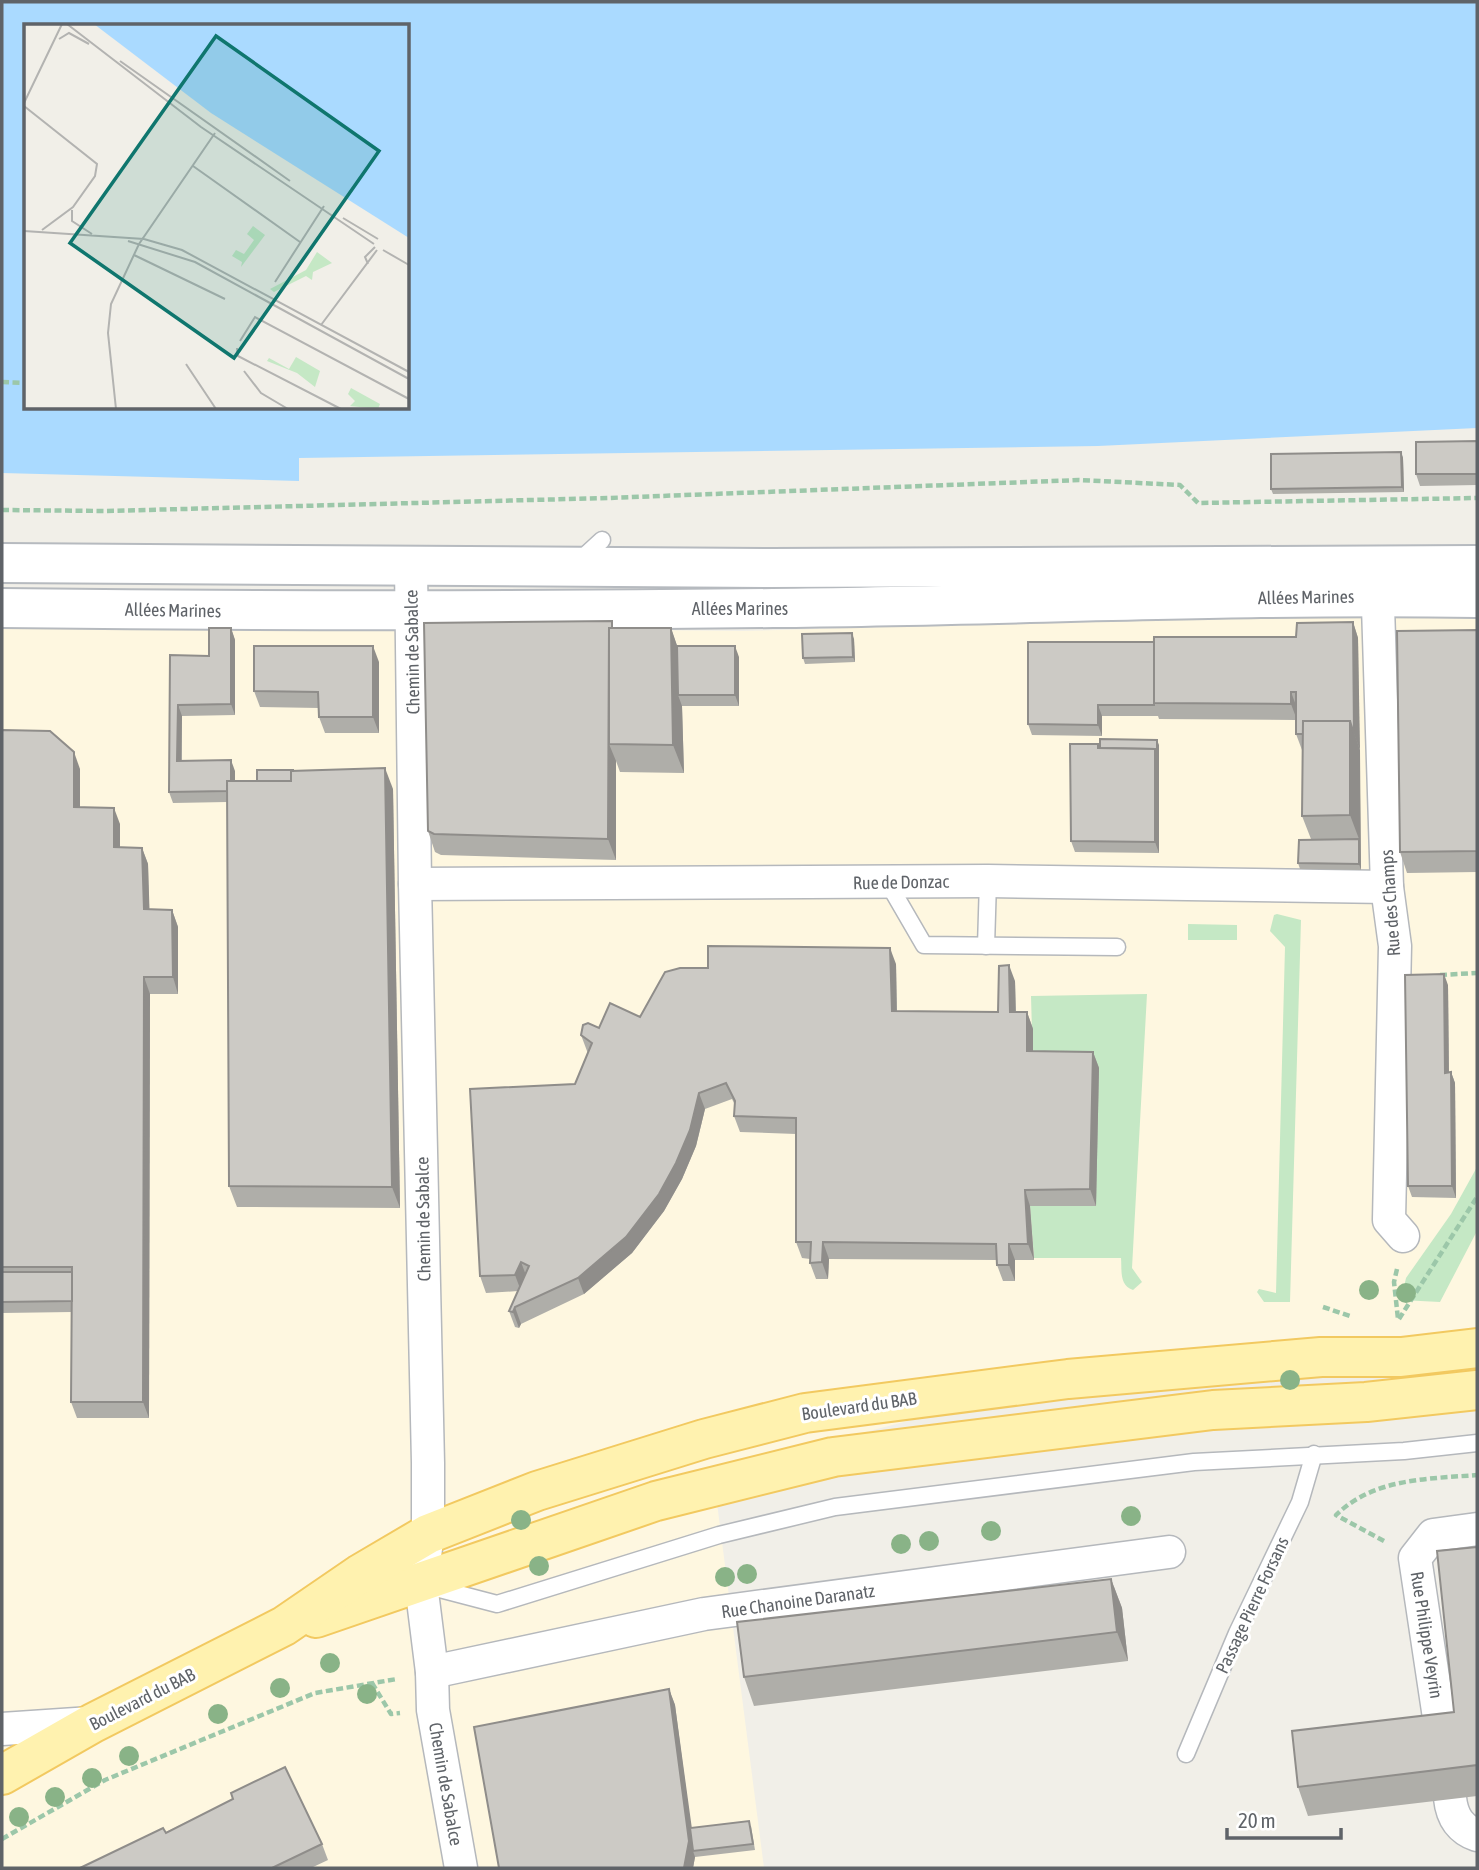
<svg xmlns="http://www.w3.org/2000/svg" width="1479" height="1870" font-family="'Asap Condensed',sans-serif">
<rect width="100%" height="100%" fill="#f1efe8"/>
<path fill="#fef7e0" d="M 1477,610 L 1477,1344 L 1068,1379 L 713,1472 L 764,1868 L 2,1868 L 2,624 L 743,631 Z"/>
<g fill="#c5e8c5">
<path d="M 1277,914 L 1301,920 L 1290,1302 L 1264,1302 L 1257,1292 L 1259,1289 L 1276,1293 L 1285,947 L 1270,931 L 1274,915 Z"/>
<path d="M 1188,924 L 1237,925 L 1237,940 L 1188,940 Z"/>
<path d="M 1147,994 L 1132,1268 L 1142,1282 L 1133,1290 C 1119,1285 1122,1271 1121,1258 L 1034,1258 L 1030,1206 L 1096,1205 L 1033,1067 L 1031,996 Z"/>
<path d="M 1477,1167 L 1477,1231 L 1440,1302 L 1401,1300 L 1406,1278 L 1451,1214 Z"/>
</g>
<path fill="#aadaff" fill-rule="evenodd" d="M 2,2 L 1477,2 L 1477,428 L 1098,446 L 299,458 L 299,481 L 2,473 ZM 26,26 L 408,26 L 408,408 L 26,408 Z"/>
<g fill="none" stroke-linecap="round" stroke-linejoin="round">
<defs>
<g id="lane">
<path d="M 578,562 L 602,540"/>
<path d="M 888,883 L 924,945 L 1117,947"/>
<path d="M 986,946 L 988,881"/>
<path d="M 432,1587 L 497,1604 L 719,1535 L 835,1507 L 1194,1462 L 1404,1451 L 1477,1443"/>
<path d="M 1186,1754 L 1237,1633 L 1300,1502 L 1314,1454"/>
</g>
<g id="street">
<path d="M 411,567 L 415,884 L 428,1463 L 428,1534 L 421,1584 L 432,1672 L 433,1710 L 461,1868"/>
<path d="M 1377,575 L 1387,887 L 1395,946 L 1389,1220 L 1403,1236"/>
<path d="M 415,884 L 988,881 L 1387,887"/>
<path d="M 432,1672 L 704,1614 L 1169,1552"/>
<path d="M 2,1729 L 91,1723"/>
<path d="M 1443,1744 L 1415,1558 L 1433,1535 L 1477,1529"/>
<path d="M 1450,1798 C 1452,1817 1460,1829 1477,1835"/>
</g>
<g id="secondary">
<path d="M 2,563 L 770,568 L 1477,565"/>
<path d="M 2,608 C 259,611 516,611 773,608 C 1008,606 1242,594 1477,598"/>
</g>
<g id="primary">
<path d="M 316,1618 L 656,1501 L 833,1457 L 1213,1410 L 1366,1402 L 1477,1390"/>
<path d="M 2,1775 L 93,1723 L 284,1626 L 360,1574 L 428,1534 L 537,1491 L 704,1439 L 805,1413 L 1068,1379 L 1321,1357 L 1401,1357 L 1477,1348"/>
</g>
</defs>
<use href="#lane" stroke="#b5b8bc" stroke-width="19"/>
<use href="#street" stroke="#b5b8bc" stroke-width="35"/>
<use href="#secondary" stroke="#b6babf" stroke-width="42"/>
<use href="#primary" stroke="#f2c960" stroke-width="42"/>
<g stroke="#9cc7a9" stroke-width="4.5" stroke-dasharray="7 3.5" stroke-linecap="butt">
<path d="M 2,382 L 26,383"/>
<path d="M 2,510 L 106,511 L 608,498 L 1079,480 L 1180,485 L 1198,503 L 1477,498"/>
<path d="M 1440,975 L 1477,973"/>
<path d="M 1397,1269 L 1394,1282 L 1398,1319"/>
<path d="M 1323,1307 L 1350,1316"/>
<path d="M 1399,1319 L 1477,1197"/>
<path d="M 1384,1541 L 1336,1515 C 1374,1478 1427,1479 1477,1475"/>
<path d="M 372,1683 L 391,1714 L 400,1713"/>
<path d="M 2,1839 L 105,1780 L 315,1693 L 397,1679"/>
</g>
<use href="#lane" stroke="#fff" stroke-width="16"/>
<use href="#street" stroke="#fff" stroke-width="32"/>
<use href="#secondary" stroke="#fff" stroke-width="38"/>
<use href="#primary" stroke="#fff2af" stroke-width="38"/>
</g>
<g fill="#89b387">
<circle cx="1369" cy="1290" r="10"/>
<circle cx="1406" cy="1293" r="10"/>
<circle cx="1290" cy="1380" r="10"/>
<circle cx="1131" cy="1516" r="10"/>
<circle cx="521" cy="1520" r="10"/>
<circle cx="991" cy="1531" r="10"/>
<circle cx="929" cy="1541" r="10"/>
<circle cx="901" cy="1544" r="10"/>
<circle cx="539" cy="1566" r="10"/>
<circle cx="747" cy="1574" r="10"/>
<circle cx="725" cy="1577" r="10"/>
<circle cx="330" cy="1663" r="10"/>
<circle cx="280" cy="1688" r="10"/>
<circle cx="367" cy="1694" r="10"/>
<circle cx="218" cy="1714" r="10"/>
<circle cx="129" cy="1756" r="10"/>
<circle cx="92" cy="1778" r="10"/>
<circle cx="55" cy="1797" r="10"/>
<circle cx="19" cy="1817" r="10"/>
</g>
<g fill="#afaea9">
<path d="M 1477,441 L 1477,485 L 1420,486 L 1416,474 Z"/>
<path d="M 1401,452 L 1403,458 L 1404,492 L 1273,494 L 1271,489 Z"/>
<path d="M 1353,622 L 1358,638 L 1361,870 L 1300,869 L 1298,863 L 1311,839 L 1302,816 L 1303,750 L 1302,750 L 1296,734 L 1296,720 L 1159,719 L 1158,716 L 1102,716 L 1102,736 L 1032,735 L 1028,724 L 1154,642 L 1296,637 Z"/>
<path d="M 231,628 L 235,640 L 235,715 L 182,716 L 182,761 L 235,771 L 235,781 L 257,781 L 294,771 L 393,789 L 400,1208 L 237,1207 L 229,1186 L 227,802 L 173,803 L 169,792 L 170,655 L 209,656 Z"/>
<path d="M 615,628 L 671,628 L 677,646 L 739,657 L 739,706 L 682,706 L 684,773 L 620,772 L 616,761 L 616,860 L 441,855 L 435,852 L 428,831 Z"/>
<path d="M 1477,630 L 1477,872 L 1407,873 L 1400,852 Z"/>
<path d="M 854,639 L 855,662 L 805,664 L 803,658 Z"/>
<path d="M 379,662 L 379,733 L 325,733 L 319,717 L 319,708 L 260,707 L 254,691 Z"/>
<path d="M 2,730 L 80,769 L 80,807 L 120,824 L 120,848 L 142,848 L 148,864 L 149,909 L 172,910 L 178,927 L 178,994 L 150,994 L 149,1418 L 77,1418 L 71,1402 L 72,1312 L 2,1313 Z"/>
<path d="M 1159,745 L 1159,853 L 1075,852 L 1071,841 L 1099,748 Z"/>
<path d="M 896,964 L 897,1011 L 998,1012 L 1015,981 L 1016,1012 L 1027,1012 L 1033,1029 L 1033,1051 L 1093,1052 L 1099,1068 L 1096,1206 L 1030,1206 L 1034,1260 L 1015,1260 L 1015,1281 L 1003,1281 L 997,1265 L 997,1260 L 829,1259 L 828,1279 L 816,1279 L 810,1263 L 810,1259 L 802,1258 L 796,1242 L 796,1134 L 740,1132 L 734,1116 L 735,1105 L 732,1099 L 705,1109 L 696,1146 L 682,1179 L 664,1211 L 632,1253 L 584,1294 L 521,1324 L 519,1328 L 515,1327 L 509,1311 L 518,1291 L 486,1293 L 480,1276 L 575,1084 L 588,1053 L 587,1051 L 581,1035 L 599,1028 L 640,1017 L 708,968 Z"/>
<path d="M 1448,985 L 1449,1072 L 1451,1072 L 1455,1083 L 1456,1198 L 1412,1197 L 1408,1186 Z"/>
<path d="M 1477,1547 L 1477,1796 L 1308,1816 L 1298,1787 L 1454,1712 Z"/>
<path d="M 1111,1579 L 1122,1608 L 1128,1661 L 754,1706 L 744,1677 Z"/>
<path d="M 669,1689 L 675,1705 L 691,1828 L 751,1826 L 755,1850 L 695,1857 L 693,1868 L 499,1868 Z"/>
<path d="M 231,1793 L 322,1844 L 328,1860 L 311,1868 L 80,1868 L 166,1832 L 233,1799 Z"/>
</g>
<g fill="#8f8d8a">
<path d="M 1401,452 L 1403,458 L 1404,492 L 1402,487 Z"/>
<path d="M 1353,622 L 1358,638 L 1360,750 L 1354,734 Z"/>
<path d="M 231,628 L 235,640 L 235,715 L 231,704 Z"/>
<path d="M 671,628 L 681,657 L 678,695 L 682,706 L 684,773 L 673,745 Z"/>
<path d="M 852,633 L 854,639 L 855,662 L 853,657 Z"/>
<path d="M 373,646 L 379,662 L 379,733 L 373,717 Z"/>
<path d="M 735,646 L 739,657 L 739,706 L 735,695 Z"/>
<path d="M 1291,692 L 1297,708 L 1297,720 L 1291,704 Z"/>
<path d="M 608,700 L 616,721 L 609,744 L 616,761 L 616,860 L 608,839 Z"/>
<path d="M 178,705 L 182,716 L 181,772 L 177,761 Z"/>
<path d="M 1098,705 L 1102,716 L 1102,736 L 1098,725 Z"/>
<path d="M 1350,721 L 1360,750 L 1361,870 L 1359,864 L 1359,839 L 1350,815 Z"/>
<path d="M 1157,740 L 1159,745 L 1159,853 L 1155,842 L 1155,749 Z"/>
<path d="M 74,752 L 80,769 L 80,823 L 74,807 Z"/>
<path d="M 231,760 L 235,771 L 235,802 L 231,791 Z"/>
<path d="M 385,768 L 393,789 L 400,1208 L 392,1187 Z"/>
<path d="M 114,808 L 120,824 L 120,864 L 114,847 Z"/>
<path d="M 142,848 L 148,864 L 150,925 L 144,909 Z"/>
<path d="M 172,910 L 178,927 L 178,994 L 173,977 Z"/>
<path d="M 890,948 L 896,964 L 897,1027 L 892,1011 Z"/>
<path d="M 1009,965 L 1015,981 L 1016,1028 L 1010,1012 Z"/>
<path d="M 1444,974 L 1448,985 L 1449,1084 L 1445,1073 Z"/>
<path d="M 144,977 L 150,994 L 149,1418 L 143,1402 Z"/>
<path d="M 1027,1012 L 1033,1029 L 1033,1067 L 1027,1051 Z"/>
<path d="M 1093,1052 L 1099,1068 L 1096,1206 L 1090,1189 Z"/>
<path d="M 1451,1072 L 1455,1083 L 1456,1198 L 1452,1186 Z"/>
<path d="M 699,1093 L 705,1109 L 696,1146 L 682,1179 L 664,1211 L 632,1253 L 584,1294 L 578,1278 Z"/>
<path d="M 1025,1190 L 1030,1206 L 1034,1260 L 1028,1244 Z"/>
<path d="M 823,1242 L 829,1259 L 828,1279 L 822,1262 Z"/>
<path d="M 1009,1244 L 1015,1260 L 1015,1281 L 1009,1265 Z"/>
<path d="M 521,1262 L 527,1278 L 521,1291 L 515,1275 Z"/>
<path d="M 515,1307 L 521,1324 L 519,1328 L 513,1312 Z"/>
<path d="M 1111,1579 L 1122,1608 L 1128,1661 L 1117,1632 Z"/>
<path d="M 669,1689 L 675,1705 L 695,1851 L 693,1851 L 695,1857 L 693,1868 L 684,1868 Z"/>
</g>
<g fill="#cccac5" stroke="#8f8d8a" stroke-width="2">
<path d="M 1477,441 L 1477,474 L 1416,474 L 1416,442 Z"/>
<path d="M 1401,452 L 1402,487 L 1271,489 L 1271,454 Z"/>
<path d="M 612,621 L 612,628 L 609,628 L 608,839 L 434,834 L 428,831 L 424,623 Z"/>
<path d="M 1353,622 L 1354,734 L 1350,721 L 1303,721 L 1303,734 L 1296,734 L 1296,692 L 1291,692 L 1291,704 L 1153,703 L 1154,637 L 1296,637 L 1297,623 Z"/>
<path d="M 209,628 L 231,628 L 231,704 L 178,705 L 177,761 L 231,760 L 231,781 L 227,781 L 227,791 L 169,792 L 170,655 L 209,656 Z"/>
<path d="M 609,628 L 671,628 L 673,745 L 609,744 Z"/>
<path d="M 1477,630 L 1477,851 L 1400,852 L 1397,631 Z"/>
<path d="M 852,633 L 853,657 L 803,658 L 802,634 Z"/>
<path d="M 1028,642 L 1154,642 L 1154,705 L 1098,705 L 1098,725 L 1028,724 Z"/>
<path d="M 254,646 L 373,646 L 373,717 L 319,717 L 318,692 L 254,691 Z"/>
<path d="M 677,646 L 735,646 L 735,695 L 678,695 Z"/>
<path d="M 1303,721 L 1350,721 L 1350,815 L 1302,816 Z"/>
<path d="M 2,730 L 50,731 L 74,752 L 74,807 L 114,808 L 114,847 L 142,848 L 144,909 L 172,910 L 173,977 L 144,977 L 143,1402 L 71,1402 L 72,1267 L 2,1267 Z"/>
<path d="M 1100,739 L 1157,740 L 1157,754 L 1155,749 L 1100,748 Z"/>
<path d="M 1070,744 L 1098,744 L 1098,748 L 1155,749 L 1155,842 L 1071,841 Z"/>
<path d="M 385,768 L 392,1187 L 229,1186 L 227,781 L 291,781 L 291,771 Z"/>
<path d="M 257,770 L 293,770 L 293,771 L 291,771 L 291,781 L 257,781 Z"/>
<path d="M 1359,839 L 1359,864 L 1298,863 L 1299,840 Z"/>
<path d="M 708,946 L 890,948 L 892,1011 L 998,1012 L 999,966 L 1009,965 L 1010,1012 L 1027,1012 L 1027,1051 L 1093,1052 L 1090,1189 L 1025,1190 L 1028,1244 L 1009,1244 L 1009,1265 L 997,1265 L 996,1244 L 823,1242 L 822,1262 L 810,1263 L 811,1242 L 796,1242 L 796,1118 L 734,1116 L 735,1101 L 726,1083 L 699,1093 L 690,1130 L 676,1163 L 659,1194 L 626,1237 L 578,1278 L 515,1307 L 513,1312 L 509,1311 L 529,1266 L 521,1262 L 515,1275 L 480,1276 L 470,1089 L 575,1084 L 592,1043 L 581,1035 L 583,1025 L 588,1023 L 599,1028 L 610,1003 L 640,1017 L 665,972 L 680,968 L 708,968 Z"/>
<path d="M 1444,974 L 1445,1073 L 1451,1072 L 1452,1186 L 1408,1186 L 1405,975 Z"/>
<path d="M 2,1272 L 72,1272 L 72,1301 L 2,1302 Z"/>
<path d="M 1477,1547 L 1477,1765 L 1298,1787 L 1292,1731 L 1454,1712 L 1437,1551 Z"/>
<path d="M 1111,1579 L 1117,1632 L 744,1677 L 737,1622 Z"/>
<path d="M 669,1689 L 689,1841 L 684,1868 L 499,1868 L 474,1727 Z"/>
<path d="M 285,1767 L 322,1844 L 272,1868 L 80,1868 L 163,1828 L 166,1833 L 233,1799 L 231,1793 Z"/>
<path d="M 749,1821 L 753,1844 L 693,1851 L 690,1828 Z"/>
</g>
<g text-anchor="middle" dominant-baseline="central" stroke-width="6" stroke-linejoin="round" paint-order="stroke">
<g font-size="18" fill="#5f6368" stroke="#fff">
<text transform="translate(1306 597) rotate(-1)">Allées Marines</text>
<text x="740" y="608">Allées Marines</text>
<text transform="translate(173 610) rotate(1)">Allées Marines</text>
<text transform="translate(412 652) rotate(-91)">Chemin de Sabalce</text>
<text transform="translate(901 882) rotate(-1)">Rue de Donzac</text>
<text transform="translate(1390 903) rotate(-94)">Rue des Champs</text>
<text transform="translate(423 1219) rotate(-91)">Chemin de Sabalce</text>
<text transform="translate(859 1406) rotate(-8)">Boulevard du BAB</text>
<text transform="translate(798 1601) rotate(-8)">Rue Chanoine Daranatz</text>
<text transform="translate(1252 1605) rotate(-65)">Passage Pierre Forsans</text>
<text transform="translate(1427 1635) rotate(81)">Rue Philippe Veyrin</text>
<text transform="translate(142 1699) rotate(-27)">Boulevard du BAB</text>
<text transform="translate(446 1784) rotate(80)">Chemin de Sabalce</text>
</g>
</g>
<g transform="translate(24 24)">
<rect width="385" height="385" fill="#f1efe8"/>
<path d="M 229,202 L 241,211 L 217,243 L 218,238 L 208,232 L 212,226 L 220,230 L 230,216 L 223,210 ZM 293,228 L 308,239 L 289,248 L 288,256 L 282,252 L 250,268 L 246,265 L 282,246 ZM 272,333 L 296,347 L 291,363 L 273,349 L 243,337 L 245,334 L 265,345 ZM 327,364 L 356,380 L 354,385 L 326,382 L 331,377 L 324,370 Z" fill="#c5e8c5"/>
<path d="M 70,0 L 385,0 L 385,214 L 187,89 Z" fill="#aadaff"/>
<path fill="none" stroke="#b3b3b1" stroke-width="2" d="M 43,0 L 177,103 L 350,220M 35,15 L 45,9 L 65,20M 96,37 L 266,157M 0,79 L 38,0M 0,82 L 73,140 L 71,152 L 49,183 L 18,206M 169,142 L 276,218M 48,186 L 48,197 L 68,210M 319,194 L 354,215M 0,207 L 120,215 L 158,226 L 385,348M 104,217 L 171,238 L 385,355M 359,226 L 385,241M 110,231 L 201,275M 344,240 L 341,233 L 351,223M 251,258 L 300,182M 297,301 L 353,226M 216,317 L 231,293 L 385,375M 213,324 L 214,332 L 317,385M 162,340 L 192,385M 220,347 L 237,369 L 264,385M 92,385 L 84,309 L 87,280 L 115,220 L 191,109"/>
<path fill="#0f766e" fill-opacity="0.15" stroke="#0f766e" stroke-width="3.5" d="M 192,12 L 355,127 L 210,334 L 46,219 Z"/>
<rect width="385" height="385" fill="none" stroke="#5f6368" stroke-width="3.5"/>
</g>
<rect width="1479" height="1870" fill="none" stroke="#5f6368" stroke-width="7"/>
<path d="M1227 1828v10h114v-10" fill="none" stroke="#5f6368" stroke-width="3.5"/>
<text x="1238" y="1828" font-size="21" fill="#5f6368" stroke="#ffffff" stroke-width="5" paint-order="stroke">20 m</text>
</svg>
